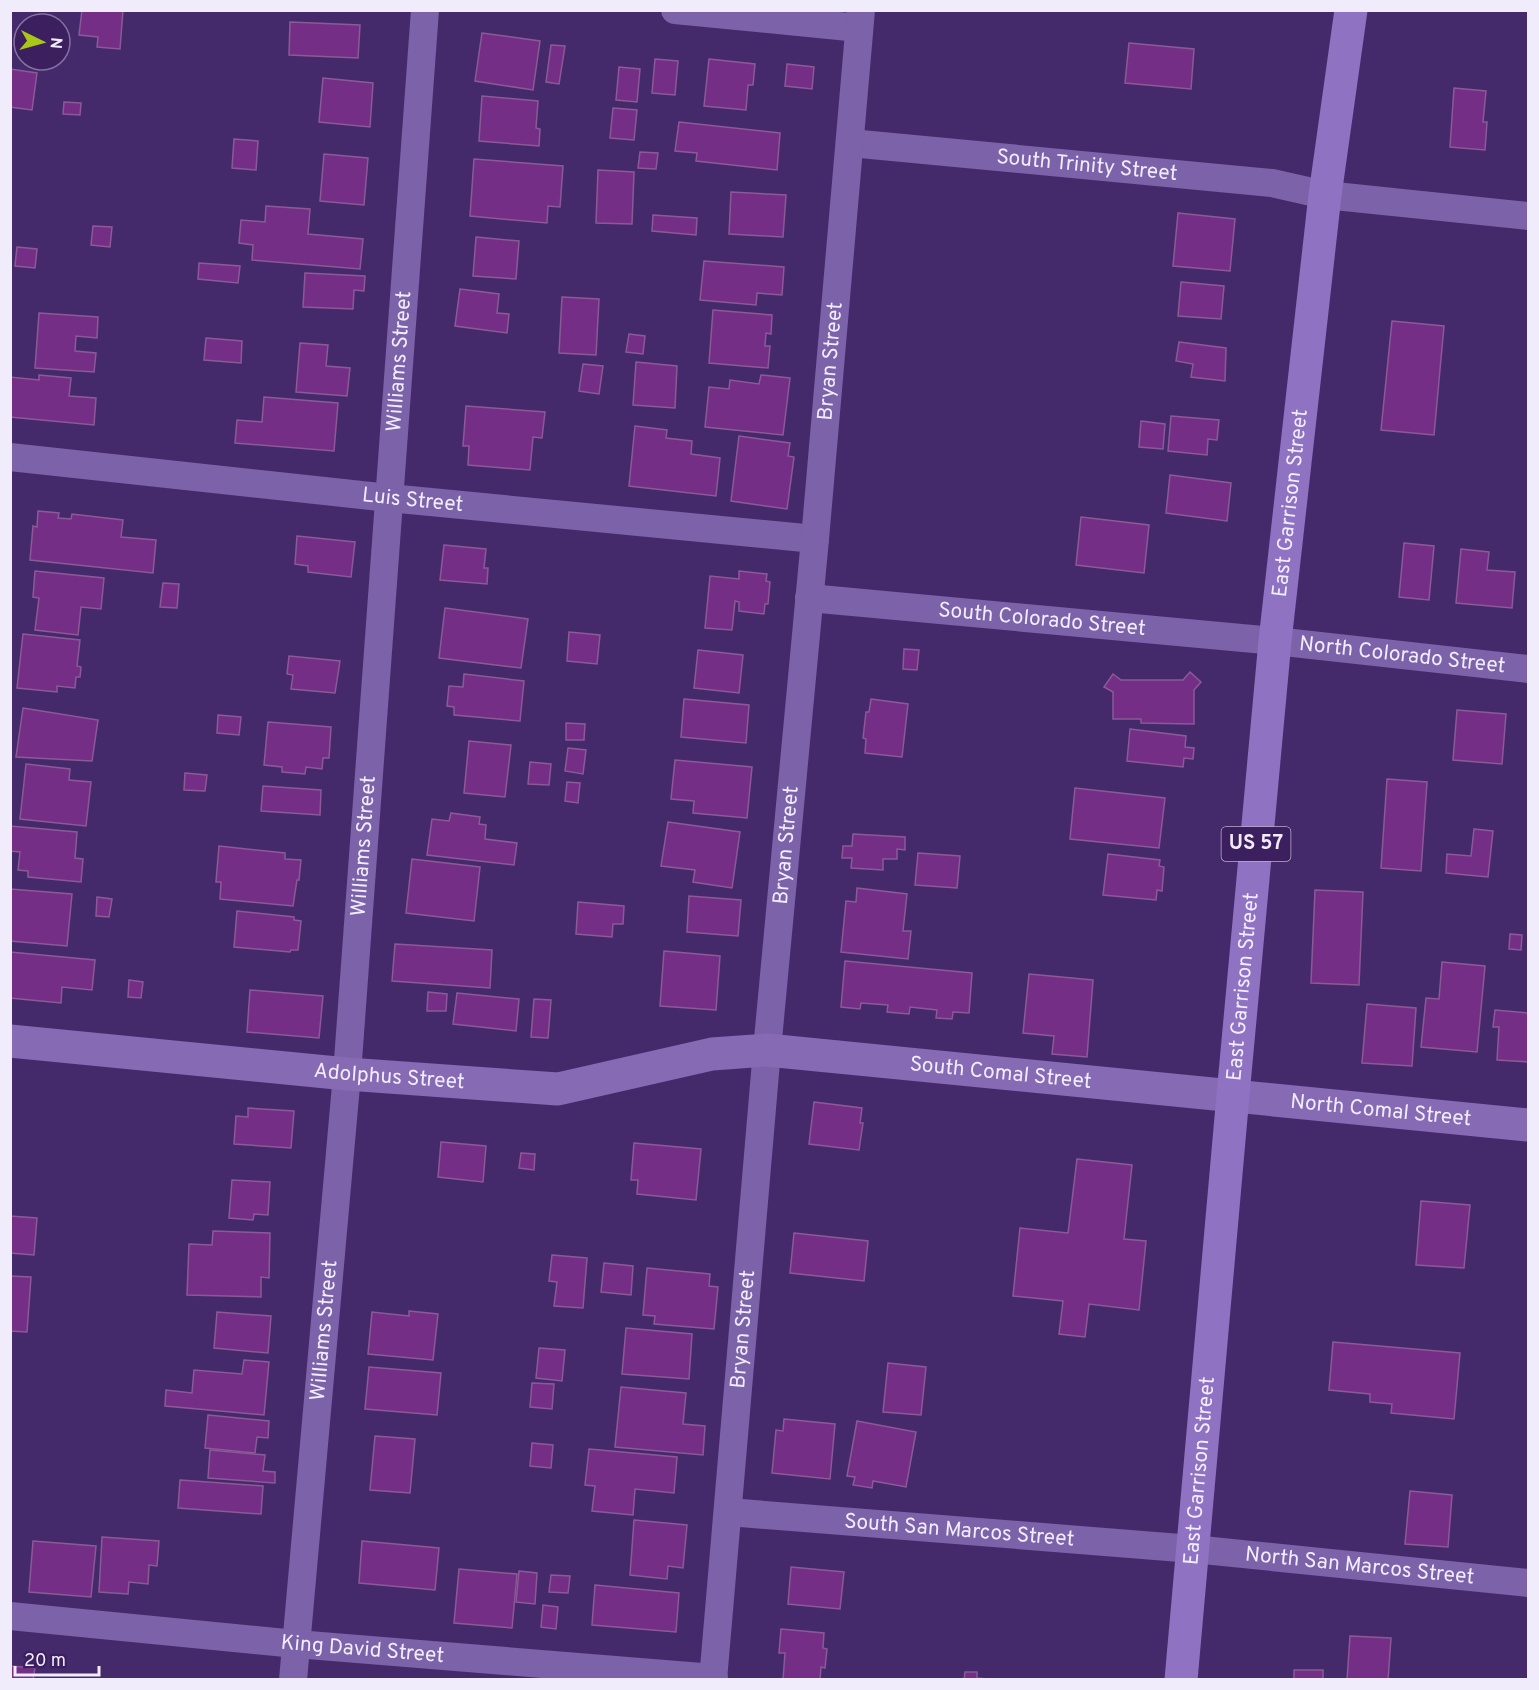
<svg xmlns="http://www.w3.org/2000/svg" width="1539" height="1690" font-family="Overpass,sans-serif">
<rect width="100%" height="100%" fill="#452a6b"/>
<g fill="#752e85" stroke="#8b5997" stroke-width="1.5">
<path d="M 82,10 L 123,10 L 120,49 L 97,47 L 98,37 L 79,35 Z"/>
<path d="M 290,22 L 360,25 L 358,58 L 289,55 Z"/>
<path d="M 482,33 L 540,41 L 533,90 L 475,81 Z"/>
<path d="M 1129,43 L 1194,49 L 1191,89 L 1125,83 Z"/>
<path d="M 551,45 L 565,46 L 559,84 L 546,82 Z"/>
<path d="M 655,59 L 678,61 L 675,95 L 652,93 Z"/>
<path d="M 709,59 L 755,64 L 753,85 L 748,85 L 746,110 L 704,106 Z"/>
<path d="M 787,64 L 814,67 L 812,89 L 785,86 Z"/>
<path d="M 619,67 L 640,69 L 637,102 L 616,100 Z"/>
<path d="M 10,69 L 37,73 L 32,110 L 10,107 Z"/>
<path d="M 323,78 L 373,83 L 370,127 L 319,122 Z"/>
<path d="M 1454,88 L 1486,91 L 1483,122 L 1487,122 L 1485,150 L 1450,147 Z"/>
<path d="M 482,96 L 538,101 L 536,128 L 540,129 L 539,146 L 479,141 Z"/>
<path d="M 64,102 L 81,103 L 80,115 L 63,114 Z"/>
<path d="M 613,108 L 637,110 L 634,140 L 610,138 Z"/>
<path d="M 679,122 L 780,133 L 777,170 L 696,161 L 697,153 L 675,151 Z"/>
<path d="M 234,139 L 258,141 L 256,170 L 232,168 Z"/>
<path d="M 640,152 L 658,153 L 656,169 L 638,168 Z"/>
<path d="M 324,154 L 368,158 L 364,205 L 320,201 Z"/>
<path d="M 474,159 L 563,166 L 560,207 L 548,206 L 547,223 L 470,216 Z"/>
<path d="M 598,170 L 634,172 L 632,224 L 596,223 Z"/>
<path d="M 731,192 L 786,195 L 783,237 L 729,234 Z"/>
<path d="M 266,206 L 310,209 L 308,234 L 363,239 L 360,269 L 252,260 L 253,245 L 239,243 L 241,220 L 265,222 Z"/>
<path d="M 1178,213 L 1235,219 L 1230,271 L 1173,266 Z"/>
<path d="M 653,215 L 697,218 L 696,235 L 652,231 Z"/>
<path d="M 93,226 L 112,227 L 110,247 L 91,245 Z"/>
<path d="M 476,237 L 519,241 L 516,279 L 473,276 Z"/>
<path d="M 17,247 L 37,249 L 35,268 L 15,266 Z"/>
<path d="M 704,261 L 784,267 L 782,295 L 757,293 L 756,305 L 700,300 Z"/>
<path d="M 199,263 L 240,266 L 238,283 L 198,279 Z"/>
<path d="M 305,273 L 365,276 L 364,291 L 354,290 L 353,309 L 303,307 Z"/>
<path d="M 1181,282 L 1224,286 L 1221,319 L 1178,316 Z"/>
<path d="M 460,289 L 499,294 L 497,313 L 509,314 L 507,333 L 455,326 Z"/>
<path d="M 562,297 L 599,299 L 596,355 L 559,353 Z"/>
<path d="M 713,310 L 772,315 L 771,334 L 766,333 L 765,346 L 770,346 L 768,368 L 709,363 Z"/>
<path d="M 39,313 L 98,317 L 97,338 L 76,336 L 75,351 L 96,353 L 94,372 L 35,368 Z"/>
<path d="M 1392,321 L 1444,326 L 1434,435 L 1381,430 Z"/>
<path d="M 629,334 L 645,336 L 643,354 L 626,352 Z"/>
<path d="M 206,338 L 242,341 L 241,363 L 204,360 Z"/>
<path d="M 1179,342 L 1226,348 L 1225,381 L 1191,377 L 1193,364 L 1176,361 Z"/>
<path d="M 300,343 L 328,345 L 326,366 L 350,368 L 347,396 L 296,392 Z"/>
<path d="M 636,362 L 677,366 L 675,408 L 633,405 Z"/>
<path d="M 583,364 L 603,366 L 599,394 L 579,391 Z"/>
<path d="M 39,375 L 71,378 L 69,396 L 96,398 L 94,425 L 10,417 L 10,377 L 39,380 Z"/>
<path d="M 761,375 L 790,378 L 783,435 L 705,427 L 709,387 L 729,389 L 730,380 L 759,384 Z"/>
<path d="M 264,397 L 338,403 L 334,451 L 235,443 L 237,420 L 262,422 Z"/>
<path d="M 466,406 L 545,412 L 542,438 L 533,437 L 530,470 L 468,465 L 469,446 L 463,446 Z"/>
<path d="M 1171,416 L 1219,420 L 1217,440 L 1208,439 L 1207,455 L 1168,451 Z"/>
<path d="M 1141,421 L 1165,424 L 1163,449 L 1139,447 Z"/>
<path d="M 635,426 L 667,430 L 666,438 L 692,441 L 691,454 L 720,458 L 716,496 L 629,486 Z"/>
<path d="M 739,436 L 790,443 L 788,456 L 794,457 L 787,509 L 731,501 Z"/>
<path d="M 1170,475 L 1231,483 L 1227,521 L 1166,513 Z"/>
<path d="M 38,511 L 59,513 L 58,518 L 71,519 L 72,514 L 123,520 L 121,537 L 156,540 L 153,573 L 30,560 L 33,526 L 37,527 Z"/>
<path d="M 1081,517 L 1149,525 L 1144,573 L 1076,565 Z"/>
<path d="M 297,536 L 355,542 L 351,577 L 308,572 L 308,566 L 295,564 Z"/>
<path d="M 1404,543 L 1434,546 L 1429,600 L 1399,597 Z"/>
<path d="M 444,545 L 486,549 L 484,568 L 488,568 L 487,584 L 440,580 Z"/>
<path d="M 1461,549 L 1489,552 L 1487,570 L 1515,572 L 1512,608 L 1456,603 Z"/>
<path d="M 35,571 L 104,578 L 101,609 L 81,607 L 78,635 L 35,630 L 39,598 L 33,597 Z"/>
<path d="M 739,571 L 767,574 L 766,581 L 770,582 L 768,604 L 765,604 L 764,614 L 739,611 L 739,602 L 735,601 L 732,630 L 705,628 L 710,576 L 739,579 Z"/>
<path d="M 163,583 L 179,584 L 177,608 L 160,607 Z"/>
<path d="M 445,608 L 528,619 L 521,668 L 439,658 Z"/>
<path d="M 569,632 L 600,635 L 597,664 L 567,661 Z"/>
<path d="M 23,634 L 80,640 L 77,666 L 81,667 L 80,677 L 76,677 L 75,688 L 57,686 L 57,692 L 17,688 Z"/>
<path d="M 904,649 L 919,650 L 917,670 L 903,669 Z"/>
<path d="M 698,650 L 743,655 L 739,693 L 694,688 Z"/>
<path d="M 289,656 L 340,661 L 335,693 L 291,689 L 293,675 L 287,674 Z"/>
<path d="M 1190,672 L 1201,682 L 1194,690 L 1194,724 L 1141,723 L 1141,719 L 1113,719 L 1113,692 L 1104,687 L 1113,674 L 1121,680 L 1183,680 Z"/>
<path d="M 464,674 L 524,681 L 520,721 L 454,715 L 454,707 L 447,706 L 449,686 L 463,687 Z"/>
<path d="M 684,699 L 749,705 L 746,743 L 681,737 Z"/>
<path d="M 871,699 L 908,704 L 902,757 L 865,753 L 866,739 L 863,738 L 866,712 L 869,712 Z"/>
<path d="M 23,708 L 98,720 L 92,761 L 16,757 Z"/>
<path d="M 1457,710 L 1506,714 L 1502,764 L 1453,760 Z"/>
<path d="M 218,715 L 241,717 L 239,735 L 217,733 Z"/>
<path d="M 268,722 L 331,727 L 329,758 L 323,758 L 322,769 L 306,767 L 305,774 L 282,772 L 282,767 L 264,765 Z"/>
<path d="M 566,723 L 585,724 L 584,740 L 566,740 Z"/>
<path d="M 1130,729 L 1186,736 L 1185,747 L 1194,748 L 1193,759 L 1184,758 L 1183,767 L 1127,761 Z"/>
<path d="M 469,741 L 511,745 L 505,797 L 464,793 Z"/>
<path d="M 568,748 L 586,750 L 583,774 L 565,771 Z"/>
<path d="M 675,760 L 752,767 L 747,818 L 693,813 L 694,801 L 671,799 Z"/>
<path d="M 530,762 L 551,764 L 549,785 L 528,784 Z"/>
<path d="M 26,764 L 70,769 L 69,780 L 91,782 L 86,826 L 20,819 Z"/>
<path d="M 185,773 L 207,775 L 205,791 L 184,790 Z"/>
<path d="M 1387,779 L 1427,782 L 1421,871 L 1381,868 Z"/>
<path d="M 567,782 L 580,783 L 578,803 L 565,801 Z"/>
<path d="M 263,786 L 321,790 L 320,815 L 261,811 Z"/>
<path d="M 1075,788 L 1165,798 L 1159,848 L 1070,839 Z"/>
<path d="M 451,813 L 480,817 L 479,824 L 486,825 L 485,839 L 517,843 L 514,865 L 427,855 L 432,819 L 449,821 Z"/>
<path d="M 668,822 L 740,832 L 732,888 L 693,882 L 695,870 L 661,866 Z"/>
<path d="M 10,826 L 77,832 L 75,858 L 83,859 L 81,882 L 28,877 L 28,871 L 18,870 L 20,852 L 10,851 Z"/>
<path d="M 1474,829 L 1493,831 L 1488,877 L 1446,873 L 1447,854 L 1471,856 Z"/>
<path d="M 853,834 L 905,837 L 905,850 L 897,849 L 897,859 L 883,859 L 883,870 L 851,868 L 852,858 L 842,858 L 843,846 L 852,846 Z"/>
<path d="M 219,846 L 285,853 L 285,859 L 301,860 L 299,880 L 297,880 L 293,906 L 220,899 L 221,882 L 216,882 Z"/>
<path d="M 918,853 L 960,856 L 957,888 L 915,885 Z"/>
<path d="M 1108,854 L 1160,860 L 1159,866 L 1164,867 L 1162,891 L 1157,890 L 1156,900 L 1103,895 Z"/>
<path d="M 412,859 L 480,867 L 474,921 L 406,913 Z"/>
<path d="M 857,888 L 907,894 L 903,931 L 911,931 L 908,959 L 841,952 L 846,901 L 856,902 Z"/>
<path d="M 10,889 L 72,894 L 67,946 L 10,941 Z"/>
<path d="M 1315,890 L 1363,892 L 1359,985 L 1311,983 Z"/>
<path d="M 689,896 L 741,900 L 738,936 L 687,932 Z"/>
<path d="M 97,897 L 112,899 L 109,917 L 96,916 Z"/>
<path d="M 578,902 L 624,906 L 623,924 L 613,924 L 612,937 L 576,934 Z"/>
<path d="M 237,911 L 294,917 L 294,920 L 301,921 L 298,950 L 291,950 L 290,952 L 234,947 Z"/>
<path d="M 1510,934 L 1522,935 L 1521,950 L 1509,949 Z"/>
<path d="M 395,944 L 492,950 L 490,988 L 392,981 Z"/>
<path d="M 664,951 L 720,956 L 716,1010 L 660,1006 Z"/>
<path d="M 10,952 L 95,960 L 92,990 L 62,987 L 61,1003 L 10,998 Z"/>
<path d="M 845,961 L 972,973 L 969,1013 L 953,1012 L 952,1019 L 936,1018 L 937,1010 L 910,1007 L 909,1014 L 887,1012 L 888,1005 L 861,1003 L 860,1009 L 841,1007 Z"/>
<path d="M 1442,962 L 1485,966 L 1477,1052 L 1421,1047 L 1426,998 L 1439,999 Z"/>
<path d="M 1029,974 L 1093,980 L 1087,1057 L 1052,1054 L 1054,1036 L 1023,1033 Z"/>
<path d="M 129,980 L 143,982 L 141,998 L 128,997 Z"/>
<path d="M 250,990 L 323,996 L 319,1038 L 247,1032 Z"/>
<path d="M 428,992 L 447,994 L 446,1011 L 427,1011 Z"/>
<path d="M 457,993 L 519,999 L 516,1031 L 453,1024 Z"/>
<path d="M 534,999 L 551,1000 L 548,1038 L 531,1037 Z"/>
<path d="M 1367,1004 L 1416,1008 L 1412,1066 L 1362,1063 Z"/>
<path d="M 1495,1010 L 1528,1013 L 1528,1062 L 1497,1060 L 1499,1027 L 1493,1027 Z"/>
<path d="M 814,1102 L 862,1108 L 860,1123 L 863,1123 L 859,1150 L 809,1144 Z"/>
<path d="M 248,1108 L 294,1111 L 291,1148 L 234,1144 L 236,1116 L 248,1117 Z"/>
<path d="M 441,1142 L 486,1146 L 483,1182 L 438,1177 Z"/>
<path d="M 634,1143 L 701,1149 L 696,1200 L 637,1194 L 638,1180 L 631,1180 Z"/>
<path d="M 521,1153 L 535,1154 L 534,1170 L 519,1168 Z"/>
<path d="M 1077,1159 L 1132,1165 L 1124,1239 L 1146,1241 L 1139,1310 L 1089,1304 L 1085,1337 L 1059,1334 L 1063,1301 L 1013,1296 L 1020,1228 L 1068,1233 Z"/>
<path d="M 232,1180 L 270,1182 L 268,1215 L 254,1214 L 253,1220 L 229,1218 Z"/>
<path d="M 1421,1201 L 1470,1205 L 1464,1268 L 1416,1265 Z"/>
<path d="M 10,1216 L 37,1218 L 34,1255 L 10,1253 Z"/>
<path d="M 213,1231 L 270,1233 L 269,1278 L 261,1277 L 261,1297 L 187,1295 L 189,1244 L 212,1245 Z"/>
<path d="M 794,1233 L 868,1241 L 864,1281 L 790,1273 Z"/>
<path d="M 552,1255 L 587,1258 L 583,1308 L 554,1306 L 557,1282 L 549,1281 Z"/>
<path d="M 604,1263 L 633,1266 L 631,1295 L 601,1292 Z"/>
<path d="M 647,1268 L 710,1274 L 709,1286 L 718,1287 L 714,1329 L 654,1324 L 655,1316 L 643,1315 Z"/>
<path d="M 10,1276 L 31,1277 L 27,1332 L 10,1331 Z"/>
<path d="M 409,1311 L 438,1314 L 433,1360 L 368,1354 L 372,1312 L 409,1316 Z"/>
<path d="M 217,1312 L 271,1316 L 268,1353 L 214,1348 Z"/>
<path d="M 626,1328 L 692,1334 L 689,1379 L 622,1374 Z"/>
<path d="M 1333,1342 L 1460,1353 L 1454,1419 L 1391,1413 L 1392,1404 L 1370,1402 L 1370,1394 L 1329,1390 Z"/>
<path d="M 539,1348 L 565,1350 L 562,1381 L 536,1378 Z"/>
<path d="M 244,1360 L 269,1362 L 264,1415 L 165,1406 L 166,1390 L 192,1393 L 194,1370 L 242,1374 Z"/>
<path d="M 888,1363 L 926,1367 L 921,1415 L 883,1412 Z"/>
<path d="M 369,1367 L 441,1373 L 437,1415 L 365,1409 Z"/>
<path d="M 532,1383 L 554,1384 L 552,1409 L 530,1407 Z"/>
<path d="M 621,1387 L 686,1393 L 683,1424 L 705,1426 L 703,1455 L 615,1447 Z"/>
<path d="M 208,1415 L 269,1421 L 268,1438 L 257,1437 L 255,1453 L 205,1448 Z"/>
<path d="M 784,1419 L 835,1424 L 830,1479 L 772,1473 L 776,1430 L 783,1431 Z"/>
<path d="M 857,1421 L 916,1432 L 906,1487 L 873,1481 L 872,1488 L 853,1485 L 855,1477 L 847,1476 Z"/>
<path d="M 375,1436 L 415,1439 L 410,1493 L 370,1490 Z"/>
<path d="M 532,1443 L 553,1445 L 551,1468 L 530,1466 Z"/>
<path d="M 589,1449 L 677,1457 L 674,1493 L 635,1489 L 633,1515 L 592,1511 L 595,1486 L 585,1485 Z"/>
<path d="M 210,1450 L 265,1455 L 263,1471 L 275,1472 L 275,1483 L 208,1478 Z"/>
<path d="M 180,1480 L 263,1486 L 261,1514 L 178,1508 Z"/>
<path d="M 1410,1491 L 1452,1495 L 1448,1547 L 1405,1544 Z"/>
<path d="M 634,1520 L 687,1525 L 683,1568 L 668,1566 L 667,1579 L 630,1575 Z"/>
<path d="M 102,1537 L 159,1541 L 157,1566 L 149,1565 L 148,1584 L 129,1582 L 128,1594 L 99,1592 Z"/>
<path d="M 33,1541 L 96,1546 L 91,1597 L 29,1592 Z"/>
<path d="M 362,1541 L 439,1548 L 435,1590 L 359,1583 Z"/>
<path d="M 791,1567 L 844,1572 L 840,1609 L 788,1604 Z"/>
<path d="M 459,1569 L 517,1574 L 512,1628 L 454,1623 Z"/>
<path d="M 519,1571 L 537,1573 L 535,1604 L 516,1602 Z"/>
<path d="M 551,1575 L 570,1576 L 568,1593 L 549,1592 Z"/>
<path d="M 595,1585 L 679,1593 L 676,1632 L 592,1625 Z"/>
<path d="M 543,1605 L 558,1607 L 556,1629 L 541,1627 Z"/>
<path d="M 781,1629 L 824,1633 L 823,1648 L 827,1649 L 825,1668 L 821,1667 L 820,1680 L 783,1680 L 785,1653 L 779,1653 Z"/>
<path d="M 1350,1636 L 1391,1638 L 1388,1680 L 1347,1680 Z"/>
<path d="M 10,1666 L 35,1668 L 33,1680 L 10,1680 Z"/>
<rect x="1294" y="1670" width="29" height="10"/>
<path d="M 965,1672 L 977,1672 L 977,1678 L 999,1680 L 964,1680 Z"/>
</g>
<g fill="none" stroke-linecap="round" stroke-linejoin="round">
<g stroke="#7c62a8" stroke-width="28">
<path d="M 675,10 L 859,28"/>
<path id="s1" d="M 850,143 L 1272,183 L 1325,195 L 1528,216"/>
<path id="s2" d="M 10,457 L 389,498 L 815,539"/>
<path id="s3" d="M 809,598 L 1275,641 L 1528,669"/>
<path id="s4" d="M 728,1512 L 1193,1549 L 1528,1583"/>
<path id="s5" d="M 10,1616 L 296,1644 L 714,1678"/>
<path id="s6" d="M 293,1680 L 347,1074 L 425,10"/>
<path id="s7" d="M 713,1680 L 767,1050 L 815,539 L 861,10"/>
</g>
<path stroke="#866ab4" stroke-width="33" id="s8" d="M 10,1041 L 347,1074 L 558,1089 L 712,1054 L 767,1050 L 1528,1125"/>
<path stroke="#8f72c1" stroke-width="33" id="s9" d="M 1181,1680 L 1233,1095 L 1275,641 L 1325,195 L 1351,10"/>
</g>
<g text-anchor="middle" dominant-baseline="central" stroke-width="4.5" stroke-linejoin="round" paint-order="stroke">
<rect fill="#3b1f5f" stroke="#baaecd" stroke-width="1.5" x="1221.5" y="827" width="69" height="34" rx="4.5"/>
<g font-size="20" font-weight="bold" fill="#f1ecfc">
<text x="1256" y="844">US 57</text>
</g>
<g font-size="21" fill="#f1ecfc" stroke="#3b1f5f">
<text stroke="none"><textPath href="#s1" startOffset="238">South Trinity Street</textPath></text>
<text stroke="none"><textPath href="#s6" startOffset="1323">Williams Street</textPath></text>
<text stroke="none"><textPath href="#s7" startOffset="1324">Bryan Street</textPath></text>
<text stroke="none"><textPath href="#s2" startOffset="405">Luis Street</textPath></text>
<text stroke="none"><textPath href="#s9" startOffset="1182">East Garrison Street</textPath></text>
<text stroke="none"><textPath href="#s3" startOffset="234">South Colorado Street</textPath></text>
<text stroke="none"><textPath href="#s3" startOffset="596">North Colorado Street</textPath></text>
<text stroke="none"><textPath href="#s6" startOffset="837">Williams Street</textPath></text>
<text stroke="none"><textPath href="#s7" startOffset="838">Bryan Street</textPath></text>
<text stroke="none"><textPath href="#s9" startOffset="696">East Garrison Street</textPath></text>
<text stroke="none"><textPath href="#s8" startOffset="998">South Comal Street</textPath></text>
<text stroke="none"><textPath href="#s8" startOffset="381">Adolphus Street</textPath></text>
<text stroke="none"><textPath href="#s8" startOffset="1380">North Comal Street</textPath></text>
<text stroke="none"><textPath href="#s7" startOffset="352">Bryan Street</textPath></text>
<text stroke="none"><textPath href="#s6" startOffset="351">Williams Street</textPath></text>
<text stroke="none"><textPath href="#s9" startOffset="210">East Garrison Street</textPath></text>
<text stroke="none"><textPath href="#s4" startOffset="232">South San Marcos Street</textPath></text>
<text stroke="none"><textPath href="#s4" startOffset="634">North San Marcos Street</textPath></text>
<text stroke="none"><textPath href="#s5" startOffset="354">King David Street</textPath></text>
</g>
</g>
<rect width="1539" height="1690" fill="none" stroke="#f1ecfc" stroke-width="24"/>
<g transform="translate(42 42) rotate(95)"><circle r="28" fill="#3b1f5f" stroke="#84719e" stroke-width="1.5"/>
<path d="M0-4.5L10 22L0 15L-10 22Z" fill="#aac718"/>
<text y="-9" font-size="16" font-weight="bold" text-anchor="middle" fill="#f1ecfc">N</text>
</g>
<path d="M15 1666v9h84v-9" fill="none" stroke="#f1ecfc" stroke-width="3"/>
<text x="24" y="1666" font-size="18" fill="#f1ecfc" stroke="#3b1f5f" stroke-width="4.5" paint-order="stroke">20 m</text>
</svg>
